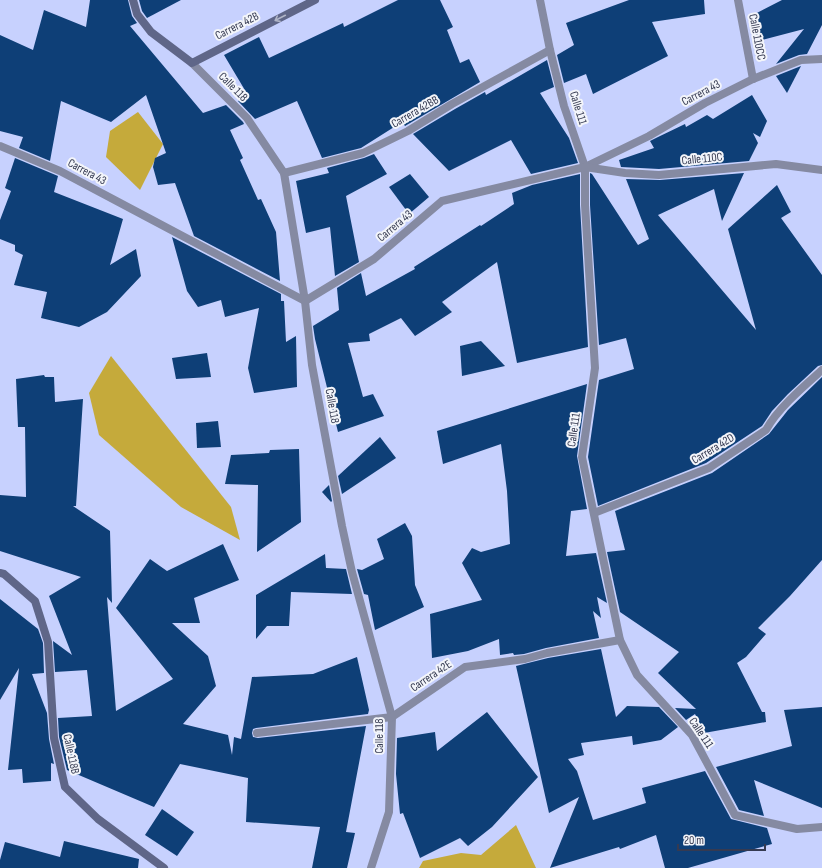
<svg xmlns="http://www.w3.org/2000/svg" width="822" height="868" font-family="'Sofia Sans Condensed',sans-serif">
<rect width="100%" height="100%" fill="#c7d1fe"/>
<g fill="#c5aa3b">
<path d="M 138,112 L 163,144 L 140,190 L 106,157 L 110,131 Z"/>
<path d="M 111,356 L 231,507 L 240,540 L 181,507 L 99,435 L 89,393 Z"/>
<path d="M 516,825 L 536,868 L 419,868 L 423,861 L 461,853 L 481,855 Z"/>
</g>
<g fill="#0e3f77">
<path d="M 90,0 L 128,0 L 132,16 L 137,23 L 130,26 L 203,113 L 226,105 L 243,122 L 244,124 L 230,130 L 243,158 L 240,160 L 258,200 L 261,199 L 276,232 L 280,281 L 194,236 L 175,183 L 158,185 L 153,167 L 155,158 L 166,153 L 146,95 L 111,122 L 61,101 L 50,161 L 19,148 L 23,137 L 0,131 L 0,35 L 33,50 L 44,10 L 86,27 Z"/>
<path d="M 139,0 L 181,0 L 147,18 L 142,11 Z"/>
<path d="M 398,0 L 440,0 L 453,27 L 447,30 L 460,63 L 469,59 L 480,82 L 405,126 L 402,122 L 361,148 L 322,158 L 297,101 L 255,119 L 238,101 L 249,97 L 224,55 L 259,37 L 269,58 L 343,23 L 344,27 Z"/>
<path d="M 629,0 L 704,0 L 705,14 L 652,22 L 668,56 L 593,94 L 586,74 L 564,83 L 557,55 L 574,45 L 566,23 Z"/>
<path d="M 782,0 L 822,0 L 822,25 L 807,54 L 799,55 L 776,64 L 804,29 L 754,42 L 753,15 Z"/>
<path d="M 547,60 L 554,87 L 540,93 L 569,138 L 578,163 L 531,174 L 511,140 L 449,171 L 413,134 L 455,109 L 485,92 L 486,95 Z"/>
<path d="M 801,66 L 787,93 L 776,76 Z"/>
<path d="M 752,95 L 767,121 L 760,137 L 753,133 L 758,143 L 749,161 L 659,169 L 621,167 L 619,160 L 654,148 L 650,141 L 658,137 L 685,124 L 686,127 L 707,115 L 713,119 Z"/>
<path d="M 374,154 L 387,174 L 346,196 L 359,262 L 335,276 L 330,227 L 306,233 L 296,181 L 329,173 L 327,168 L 364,158 Z"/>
<path d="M 15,158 L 58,176 L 54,192 L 123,219 L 110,265 L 136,249 L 141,276 L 107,312 L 79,327 L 41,318 L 47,292 L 14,285 L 23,255 L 15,251 L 15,245 L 0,239 L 0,220 L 11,191 L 5,188 Z"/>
<path d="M 590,173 L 592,174 L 638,245 L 649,239 L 626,179 L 660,180 L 744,173 L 722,221 L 714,189 L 658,215 L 756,330 L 728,229 L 777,185 L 791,212 L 781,218 L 822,275 L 822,365 L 818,366 L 788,394 L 772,411 L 762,426 L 706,463 L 598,506 L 588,457 L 599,380 L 634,369 L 626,338 L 599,345 L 590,205 Z"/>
<path d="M 410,174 L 429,197 L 409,214 L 389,187 Z"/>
<path d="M 580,174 L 580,205 L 588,347 L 517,363 L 497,262 L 442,302 L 452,312 L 415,336 L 401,318 L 369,334 L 370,341 L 348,343 L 363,397 L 373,394 L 384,416 L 338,432 L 315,339 L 313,326 L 339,310 L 337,288 L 361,273 L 366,296 L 415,269 L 414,267 L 480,225 L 481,226 L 514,204 L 512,193 L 532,185 Z"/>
<path d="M 172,237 L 281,294 L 281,301 L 284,301 L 286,342 L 296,336 L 297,387 L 254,393 L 248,368 L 259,308 L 225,317 L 221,300 L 198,307 L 187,291 Z"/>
<path d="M 481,341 L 505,366 L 462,376 L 460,346 Z"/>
<path d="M 207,353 L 211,377 L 176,379 L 172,358 Z"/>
<path d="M 44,375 L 45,377 L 54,377 L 55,402 L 83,399 L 76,506 L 73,506 L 110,531 L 112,603 L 107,597 L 116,711 L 173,679 L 116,608 L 150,559 L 167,571 L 223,544 L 239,580 L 194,598 L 200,623 L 172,623 L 208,656 L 216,686 L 183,724 L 228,735 L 232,755 L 234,737 L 241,739 L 252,677 L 313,674 L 357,657 L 369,710 L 368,714 L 256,728 L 253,729 L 252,733 L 253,737 L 258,738 L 366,726 L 346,832 L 355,833 L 347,868 L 312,868 L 320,827 L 246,822 L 248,778 L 180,764 L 154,807 L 67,770 L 59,737 L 58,718 L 92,716 L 87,670 L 55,672 L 53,641 L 72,655 L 49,596 L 81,577 L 0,551 L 0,495 L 26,497 L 25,427 L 18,427 L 16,379 Z"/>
<path d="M 822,377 L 822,560 L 790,596 L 758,628 L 766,634 L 746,657 L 737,663 L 762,712 L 765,712 L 766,722 L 704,733 L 695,714 L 686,720 L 675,708 L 696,709 L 658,673 L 679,652 L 620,612 L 607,552 L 625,550 L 615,511 L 712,473 L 769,434 L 788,410 Z"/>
<path d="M 587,384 L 577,456 L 587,509 L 571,511 L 566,556 L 596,553 L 607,603 L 597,597 L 601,618 L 593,611 L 599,638 L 546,648 L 524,654 L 514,655 L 513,653 L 500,655 L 499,639 L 468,651 L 432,658 L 430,614 L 482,600 L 462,563 L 472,548 L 481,552 L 510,544 L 507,491 L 501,444 L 443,464 L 437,431 Z"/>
<path d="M 218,421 L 221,447 L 197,448 L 196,423 Z"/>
<path d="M 380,437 L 396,458 L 342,494 L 338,476 Z"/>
<path d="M 299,449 L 301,522 L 257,552 L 258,485 L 225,484 L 231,455 L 269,453 L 270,450 Z"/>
<path d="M 329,485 L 332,501 L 331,502 L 322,492 Z"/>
<path d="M 405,523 L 412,536 L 415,585 L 424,607 L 375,630 L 368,595 L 364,594 L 357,569 L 362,570 L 384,559 L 377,539 Z"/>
<path d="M 325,554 L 326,568 L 346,569 L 352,594 L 291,592 L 289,626 L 267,626 L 256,639 L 256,595 Z"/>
<path d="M 0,599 L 38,629 L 43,643 L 44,673 L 32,674 L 47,713 L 49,739 L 54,764 L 51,763 L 51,781 L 23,783 L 22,769 L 8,770 L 19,668 L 0,700 Z"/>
<path d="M 601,649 L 616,717 L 627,706 L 659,707 L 678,727 L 661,740 L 633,745 L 632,736 L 581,743 L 584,755 L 568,759 L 577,771 L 593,820 L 646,803 L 642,788 L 705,771 L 731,819 L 767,828 L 772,844 L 688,868 L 665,868 L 656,835 L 620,849 L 619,847 L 550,868 L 579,797 L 549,813 L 516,666 L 548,658 Z"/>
<path d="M 822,707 L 822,808 L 754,780 L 764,816 L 739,810 L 716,767 L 792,746 L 784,710 Z"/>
<path d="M 487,712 L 538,777 L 492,827 L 468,846 L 460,838 L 420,858 L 403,813 L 400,814 L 396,774 L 397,738 L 435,732 L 437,751 Z"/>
<path d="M 162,809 L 194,832 L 177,856 L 145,835 Z"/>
<path d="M 64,841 L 139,859 L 138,868 L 0,868 L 0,860 L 5,842 L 60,857 Z"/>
</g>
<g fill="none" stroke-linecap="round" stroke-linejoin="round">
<g stroke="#858aa2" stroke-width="8">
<path d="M 540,0 L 550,50 L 564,106 L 585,167 L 585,205 L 595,368 L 582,457 L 620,640 L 637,675 L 692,735 L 735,815 L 797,829 L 822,827"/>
<path d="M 738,0 L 753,79"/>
<path d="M 192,63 L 247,118 L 284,173 L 305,301 L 312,365 L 342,526 L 352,572 L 392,717 L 389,812 L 371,868"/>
<path d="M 0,146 L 60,171 L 305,301 L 374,259 L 442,201 L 585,167 L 649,136 L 705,103 L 753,79 L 801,60 L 822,59"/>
<path d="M 585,167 L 625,173 L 659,175 L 776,164 L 822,170"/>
<path d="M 284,173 L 363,153 L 408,131 L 452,104 L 550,50"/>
<path d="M 594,513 L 709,468 L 766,430 C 777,409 804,386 822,370"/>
<path d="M 257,733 L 392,717 L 465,667 L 525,659 L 547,653 L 620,640"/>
</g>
<g stroke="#5f6688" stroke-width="8">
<path d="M 133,0 L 137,14 L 151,32 L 192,63 L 315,0"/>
<path d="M 0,573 L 4,574 L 35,601 L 48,642 L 54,738 L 65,787 L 98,819 L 164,868"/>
</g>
</g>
<defs><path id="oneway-shaft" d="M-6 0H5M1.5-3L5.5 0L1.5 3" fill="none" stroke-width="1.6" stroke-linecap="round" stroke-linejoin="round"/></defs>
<use stroke="#b0b5c7" href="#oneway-shaft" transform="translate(280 18) rotate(153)"/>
<g text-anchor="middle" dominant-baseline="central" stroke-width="4" stroke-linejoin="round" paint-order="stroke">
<g font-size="12" fill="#353a51" stroke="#f3f5fa">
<text transform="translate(237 26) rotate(-27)">Carrera 42B</text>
<text transform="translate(757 37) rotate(79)">Calle 110CC</text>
<text transform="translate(233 87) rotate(45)">Calle 118</text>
<text transform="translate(701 93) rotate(-28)">Carrera 43</text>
<text transform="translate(578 108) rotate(73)">Calle 111</text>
<text transform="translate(415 112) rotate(-30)">Carrera 42BB</text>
<text transform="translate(702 159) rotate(-6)">Calle 110C</text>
<text transform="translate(87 172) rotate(28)">Carrera 43</text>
<text transform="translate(395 226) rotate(-40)">Carrera 43</text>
<text transform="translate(332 406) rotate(80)">Calle 118</text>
<text transform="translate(574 430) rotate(-82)">Calle 111</text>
<text transform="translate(713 449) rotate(-31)">Carrera 42D</text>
<text transform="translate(431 676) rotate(-34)">Carrera 42E</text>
<text transform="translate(701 733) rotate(56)">Calle 111</text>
<text transform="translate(379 736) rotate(-90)">Calle 118</text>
<text transform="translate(71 754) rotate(78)">Calle 118B</text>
</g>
</g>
<path d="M678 844v6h87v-6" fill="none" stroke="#353a51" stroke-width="2"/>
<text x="684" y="844" font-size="12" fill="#353a51" stroke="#f3f5fa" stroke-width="3" paint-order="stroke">20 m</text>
</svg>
